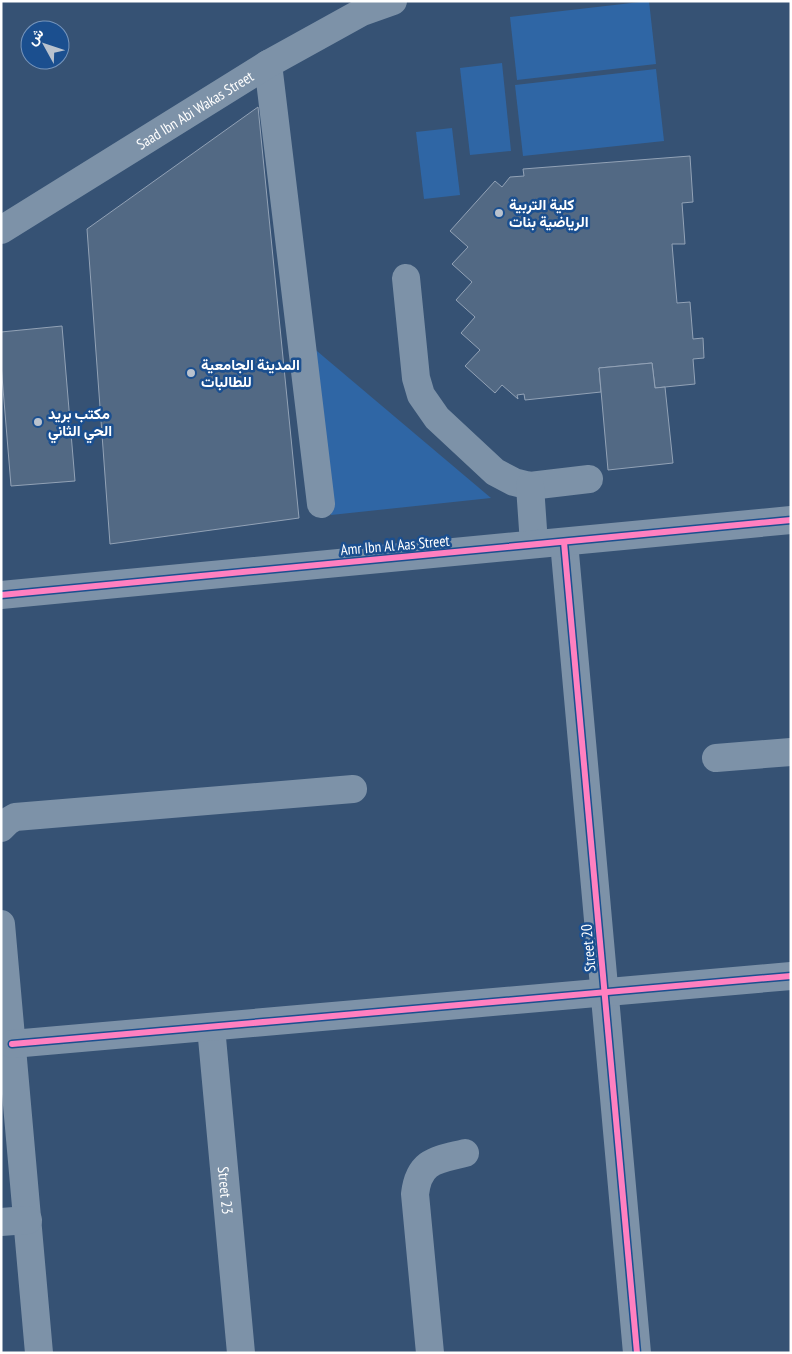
<svg xmlns="http://www.w3.org/2000/svg" width="792" height="1354" font-family="'PT Sans Narrow',Vazirmatn,sans-serif">
<rect width="100%" height="100%" fill="#365274"/>
<g fill="#2f66a5">
<path d="M 649,1 L 656,64 L 517,80 L 510,17 Z"/>
<path d="M 502,63 L 511,151 L 470,155 L 460,68 Z"/>
<path d="M 656,69 L 664,141 L 523,156 L 515,85 Z"/>
<path d="M 452,128 L 460,195 L 424,199 L 416,132 Z"/>
<path d="M 311,346 L 491,498 L 331,515 Z"/>
</g>
<g fill="#526984" stroke="#92a2b6">
<path d="M 258,107 L 299,518 L 110,544 L 87,229 Z"/>
<path d="M 690,156 L 693,202 L 682,203 L 685,244 L 672,244 L 677,303 L 690,302 L 693,339 L 703,338 L 704,358 L 693,359 L 695,384 L 655,388 L 652,363 L 599,368 L 601,392 L 525,400 L 524,394 L 517,395 L 518,399 L 502,385 L 495,393 L 465,366 L 480,350 L 461,333 L 475,317 L 456,300 L 472,282 L 452,264 L 468,247 L 450,231 L 495,181 L 502,187 L 510,177 L 524,176 L 523,169 Z"/>
<path d="M 62,326 L 75,481 L 11,486 L 1,364 L 1,332 Z"/>
<path d="M 652,363 L 655,388 L 665,387 L 673,463 L 608,470 L 599,368 Z"/>
</g>
<g fill="none" stroke-linecap="round" stroke-linejoin="round">
<g stroke="#7d92a8" stroke-width="28">
<path d="M 268,64 L 321,504"/>
<path id="s1" d="M 1,230 L 268,64 L 362,12 L 393,1"/>
<path d="M 406,278 L 416,378 L 421,395 L 437,418 L 495,472 L 514,482 L 530,486 L 589,479"/>
<path d="M 530,486 L 534,544"/>
<path d="M 564,542 L 637,1353"/>
<path d="M 1,595 L 791,520"/>
<path d="M 716,758 L 791,752"/>
<path d="M 1,828 L 7,822 L 15,817 L 353,789"/>
<path d="M 1,924 L 39,1353"/>
<path id="s2" d="M 211,1027 L 241,1353"/>
<path d="M 12,1044 L 791,976"/>
<path d="M 1,1222 L 28,1220"/>
<path d="M 430,1353 L 415,1194 C 419,1160 437,1160 465,1153"/>
</g>
<defs>
<g id="cycleway">
<path d="M 564,542 L 637,1353"/>
<path d="M 1,595 L 791,520"/>
<path d="M 12,1044 L 791,976"/>
</g>
</defs>
<use href="#cycleway" stroke="#1b4f8f" stroke-width="9"/>
<use href="#cycleway" stroke="#ff80c0" stroke-width="6"/>
</g>
<g fill="#b9c2ce" stroke="#1b4f8f" stroke-width="2">
<circle cx="499" cy="213" r="5"/>
<circle cx="191" cy="373" r="5"/>
<circle cx="38" cy="422" r="5"/>
</g>
<g text-anchor="middle" dominant-baseline="central" stroke-width="5" stroke-linejoin="round" paint-order="stroke">
<g font-size="15" fill="#fff" stroke="#1b4f8f">
<text stroke="none"><textPath href="#s1" startOffset="228">Saad Ibn Abi Wakas Street</textPath></text>
<text transform="translate(395 545) rotate(-5)">Amr Ibn Al Aas Street</text>
<text transform="translate(588 948) rotate(-95)">Street 20</text>
<text stroke="none"><textPath href="#s2" startOffset="164">Street 23</textPath></text>
</g>
<g font-size="15" font-weight="bold" fill="#fff" stroke="#1b4f8f" text-anchor="start">
<text x="509" y="204">كلية التربية<tspan x="509" dy="17">الرياضية بنات</tspan></text>
<text x="201" y="364">المدينة الجامعية<tspan x="201" dy="17">للطالبات</tspan></text>
<text x="48" y="413">مكتب بريد<tspan x="48" dy="17">الحي الثاني</tspan></text>
</g>
</g>
<rect width="792" height="1354" fill="none" stroke="#ffffff" stroke-width="5"/>
<g transform="translate(45 45) rotate(310)"><circle r="24" fill="#1b4f8f" stroke="#7695bc"/>
<path d="M0-4L9 19L0 12L-9 19Z" fill="#b9c2ce"/>
<text y="-8" font-size="14" font-weight="bold" text-anchor="middle" fill="#ffffff">ش</text>
</g>
</svg>
